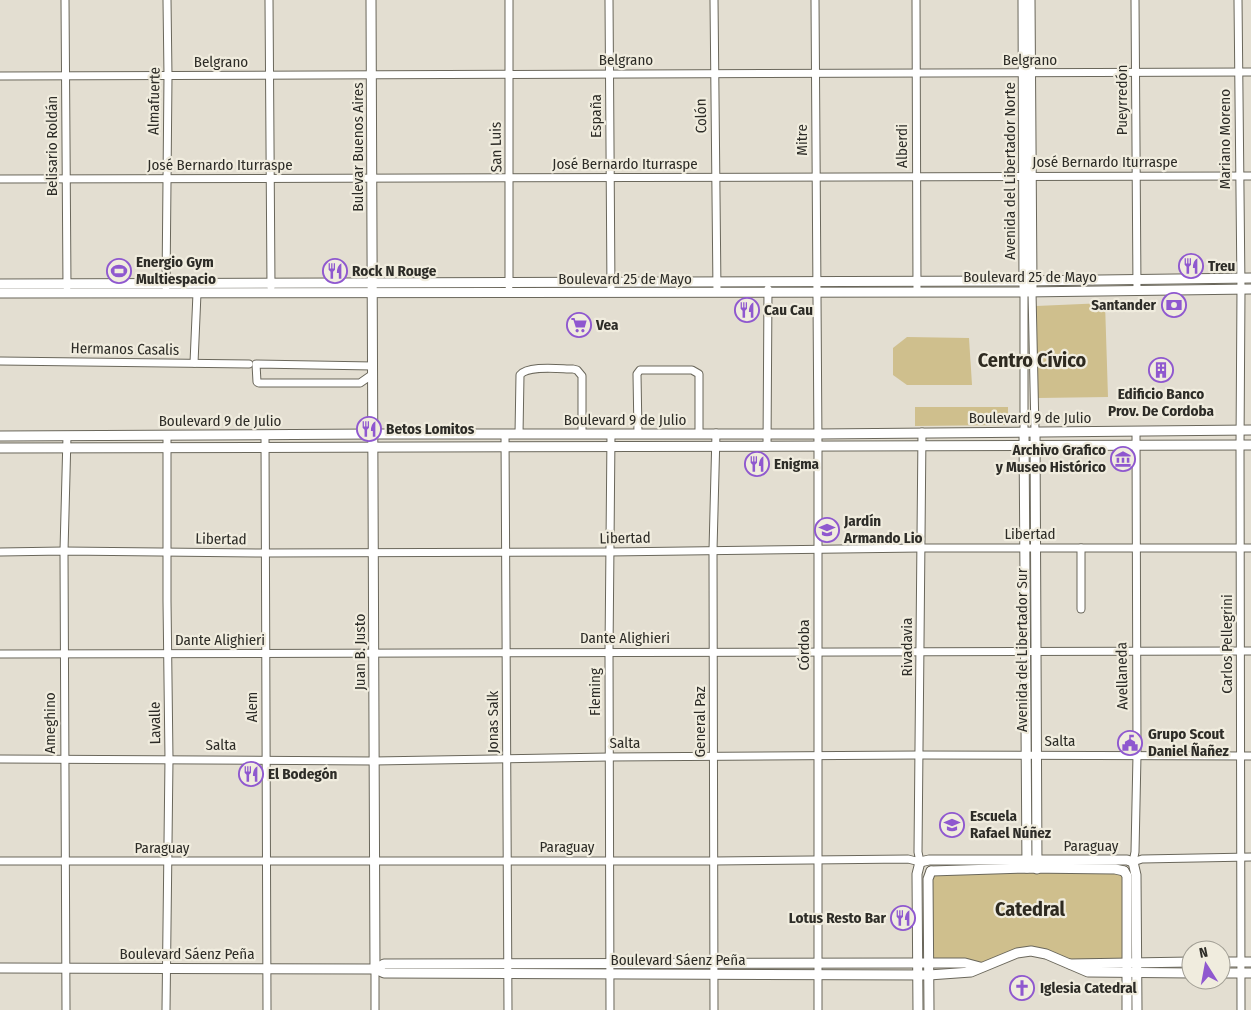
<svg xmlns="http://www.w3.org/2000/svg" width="1251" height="1010" font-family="'Fira Sans Condensed',sans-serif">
<rect width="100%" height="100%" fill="#e3ded1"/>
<g fill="#cfbf8d">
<path d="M 1105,303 L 1108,397 L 1038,398 L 1036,306 Z"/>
<path d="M 907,337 L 969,338 L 972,385 L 907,385 L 893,375 L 893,348 Z"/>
<path d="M 915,407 L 1008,407 L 1008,425 L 915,426 Z"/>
<path d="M 1124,871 L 1126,962 L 1085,963 L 1031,951 L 980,967 L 928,963 L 928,874 Z"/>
</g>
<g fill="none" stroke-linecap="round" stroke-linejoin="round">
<defs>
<g id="minor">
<path d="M 65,0 L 67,287"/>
<path d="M 269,0 L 271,287"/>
<path d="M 509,0 L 509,286"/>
<path d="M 609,0 L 611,292"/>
<path d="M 714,0 L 717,292"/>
<path d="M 815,0 L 818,446 L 818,1010"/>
<path d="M 916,0 L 917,291"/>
<path d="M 1135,0 L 1137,290"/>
<path d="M 1238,0 L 1241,289 L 1240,445 L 1241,1010"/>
<path d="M 0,76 L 1251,72"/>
<path d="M 0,179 L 1251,176"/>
<path d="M 166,287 L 168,76 L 167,0"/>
<path d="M 1024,292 L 1024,432"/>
<path d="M 1032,292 L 1035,431"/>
<path d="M 0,361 L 249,364"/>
<path d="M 194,363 L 197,293"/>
<path d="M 373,366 L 256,364 L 257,382 L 259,383 L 360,383 L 373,374"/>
<path d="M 505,434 L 508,1010"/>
<path d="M 519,434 L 520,375 C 528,365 560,369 573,369 L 577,370 L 582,376 L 582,434"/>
<path d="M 638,434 L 637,374 L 640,370 L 692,370 L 699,374 L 699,433"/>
<path d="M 265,435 L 267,1010"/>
<path d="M 767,447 L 768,289"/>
<path d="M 0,552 L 64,551 L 265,553 L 609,552 L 921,548 L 1251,548"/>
<path d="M 1081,609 L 1081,548"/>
<path d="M 0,654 L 1251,651"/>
<path d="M 0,759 L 374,761 L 609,757 L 919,755 L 1251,756"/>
<path d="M 0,861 L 714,861 L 908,859 L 920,862 L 918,852 L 922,432"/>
<path d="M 1133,862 L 1135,852 L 1137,755 L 1136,431"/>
<path d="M 1133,862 L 1142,859 L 1251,857"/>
<path d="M 375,969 L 375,1010"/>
<path d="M 66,1010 L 64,551 L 67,436"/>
<path d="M 166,1010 L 169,759 L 167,601 L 167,435"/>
<path d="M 610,1010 L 609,652 L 611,434"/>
<path d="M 714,1010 L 713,550 L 716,433"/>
</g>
<g id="major">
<path d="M 371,0 L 375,969"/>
<path d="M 1023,0 L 1024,287"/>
<path d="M 1030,0 L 1032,287"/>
<path d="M 0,284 L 1024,281 L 1251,278"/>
<path d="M 0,293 L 1024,292 L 1251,289"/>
<path d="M 1035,431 L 1037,869"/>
<path d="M 1024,432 L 1027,868"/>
<path d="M 0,436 L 373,434 L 818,434 L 1251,430"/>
<path d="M 0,448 L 1251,445"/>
<path d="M 920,862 L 929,860 L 1127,860 L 1133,862"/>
<path d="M 1133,862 L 1136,875 L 1137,1010"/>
<path d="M 931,871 L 1027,868 L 1115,869 L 1124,871"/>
<path d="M 1124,871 L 1127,876 L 1127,1010"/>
<path d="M 1221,962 L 1251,962"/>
<path d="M 1070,964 L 1191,962"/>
<path d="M 0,968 L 375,969 L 384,973 L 929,975 L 971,972 L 1017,953 L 1031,951 L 1046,954 L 1088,972 L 1191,973"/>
<path d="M 375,969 L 384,964 L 918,963 L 965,963 L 980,967"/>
<path d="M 1221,973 L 1251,973"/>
<path d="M 918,1010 L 917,874 L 920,862"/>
<path d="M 929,1010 L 928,879 L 931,871"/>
</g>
</defs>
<use href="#minor" stroke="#6a675b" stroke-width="9"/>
<use href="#major" stroke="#6a675b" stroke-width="11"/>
<use href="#minor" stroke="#fff" stroke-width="7"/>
<use href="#major" stroke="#fff" stroke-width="9"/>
</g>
<defs>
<symbol id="restaurant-ring" viewBox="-11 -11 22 22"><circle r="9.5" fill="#f0ecde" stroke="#8f58cf" stroke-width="1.5"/><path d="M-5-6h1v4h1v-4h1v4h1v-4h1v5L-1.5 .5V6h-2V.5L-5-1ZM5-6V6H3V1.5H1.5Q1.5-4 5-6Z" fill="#8f58cf"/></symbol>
<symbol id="stadium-ring" viewBox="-11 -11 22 22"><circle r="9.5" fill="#f0ecde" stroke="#8f58cf" stroke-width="1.5"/><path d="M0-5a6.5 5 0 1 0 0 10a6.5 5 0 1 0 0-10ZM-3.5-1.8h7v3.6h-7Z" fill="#8f58cf"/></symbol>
<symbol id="bank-ring" viewBox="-11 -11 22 22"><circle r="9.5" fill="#f0ecde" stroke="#8f58cf" stroke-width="1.5"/><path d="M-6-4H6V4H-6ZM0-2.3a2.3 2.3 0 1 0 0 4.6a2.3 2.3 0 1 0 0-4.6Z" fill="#8f58cf"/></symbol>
<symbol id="supermarket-ring" viewBox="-11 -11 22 22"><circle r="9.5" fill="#f0ecde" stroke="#8f58cf" stroke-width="1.5"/><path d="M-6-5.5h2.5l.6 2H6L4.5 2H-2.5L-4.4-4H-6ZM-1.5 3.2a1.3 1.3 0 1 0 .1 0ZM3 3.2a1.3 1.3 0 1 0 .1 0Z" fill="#8f58cf"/></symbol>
<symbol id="building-ring" viewBox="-11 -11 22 22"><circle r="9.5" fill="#f0ecde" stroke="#8f58cf" stroke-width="1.5"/><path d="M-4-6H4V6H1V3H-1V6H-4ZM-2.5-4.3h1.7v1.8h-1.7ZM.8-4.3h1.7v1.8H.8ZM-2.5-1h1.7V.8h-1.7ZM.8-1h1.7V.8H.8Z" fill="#8f58cf"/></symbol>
<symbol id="museum-ring" viewBox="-11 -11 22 22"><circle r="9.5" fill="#f0ecde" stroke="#8f58cf" stroke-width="1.5"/><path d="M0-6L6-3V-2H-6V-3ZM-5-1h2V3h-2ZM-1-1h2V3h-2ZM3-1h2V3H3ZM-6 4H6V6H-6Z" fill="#8f58cf"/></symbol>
<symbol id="school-ring" viewBox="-11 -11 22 22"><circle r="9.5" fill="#f0ecde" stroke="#8f58cf" stroke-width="1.5"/><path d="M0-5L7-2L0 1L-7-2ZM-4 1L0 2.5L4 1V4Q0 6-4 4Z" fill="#8f58cf"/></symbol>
<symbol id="civic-ring" viewBox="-11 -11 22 22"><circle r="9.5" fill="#f0ecde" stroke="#8f58cf" stroke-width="1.5"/><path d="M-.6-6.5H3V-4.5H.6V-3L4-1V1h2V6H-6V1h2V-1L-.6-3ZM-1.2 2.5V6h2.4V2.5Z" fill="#8f58cf"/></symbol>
<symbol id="church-ring" viewBox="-11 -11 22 22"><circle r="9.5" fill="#f0ecde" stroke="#8f58cf" stroke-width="1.5"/><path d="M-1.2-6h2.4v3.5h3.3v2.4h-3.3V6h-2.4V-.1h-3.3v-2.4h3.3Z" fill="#8f58cf"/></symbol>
</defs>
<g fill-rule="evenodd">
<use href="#restaurant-ring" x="1177" y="252" width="28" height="28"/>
<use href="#stadium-ring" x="105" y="257" width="28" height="28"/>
<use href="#restaurant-ring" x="321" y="257" width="28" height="28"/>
<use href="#bank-ring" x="1160" y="291" width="28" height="28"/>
<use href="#restaurant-ring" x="733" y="296" width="28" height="28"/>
<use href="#supermarket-ring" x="565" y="311" width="28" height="28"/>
<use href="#building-ring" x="1147" y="356" width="28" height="28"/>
<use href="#restaurant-ring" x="355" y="415" width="28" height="28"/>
<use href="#museum-ring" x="1109" y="445" width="28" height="28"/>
<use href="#restaurant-ring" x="743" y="450" width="28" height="28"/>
<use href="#school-ring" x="813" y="516" width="28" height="28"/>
<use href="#civic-ring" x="1116" y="729" width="28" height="28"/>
<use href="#restaurant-ring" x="237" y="760" width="28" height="28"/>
<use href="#school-ring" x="938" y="811" width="28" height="28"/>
<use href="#restaurant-ring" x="889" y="904" width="28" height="28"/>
<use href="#church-ring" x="1008" y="974" width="28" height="28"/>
</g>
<g text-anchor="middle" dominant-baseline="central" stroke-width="4.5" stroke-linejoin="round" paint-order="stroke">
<g font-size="15" fill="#2d2c27" stroke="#f0ecde">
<text x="626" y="60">Belgrano</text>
<text x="1030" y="60">Belgrano</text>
<text x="221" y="62">Belgrano</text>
<text transform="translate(1122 100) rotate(-90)">Pueyrredón</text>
<text transform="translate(154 101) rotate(-89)">Almafuerte</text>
<text transform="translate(596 116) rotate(-90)">España</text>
<text transform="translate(701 116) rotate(-91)">Colón</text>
<text transform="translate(1225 139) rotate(-90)">Mariano Moreno</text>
<text transform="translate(802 140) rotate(-90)">Mitre</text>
<text transform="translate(52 146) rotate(-90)">Belisario Roldán</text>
<text transform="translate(902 146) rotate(-90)">Alberdi</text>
<text transform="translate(358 147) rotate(-90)">Bulevar Buenos Aires</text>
<text transform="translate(496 147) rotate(-91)">San Luis</text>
<text x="1105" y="162">José Bernardo Iturraspe</text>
<text x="625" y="164">José Bernardo Iturraspe</text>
<text x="220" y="165">José Bernardo Iturraspe</text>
<text transform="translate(1010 171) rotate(-90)">Avenida del Libertador Norte</text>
<text x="1030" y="277">Boulevard 25 de Mayo</text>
<text x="625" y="279">Boulevard 25 de Mayo</text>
<text transform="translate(125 349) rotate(1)">Hermanos Casalis</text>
<text x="1030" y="418">Boulevard 9 de Julio</text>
<text x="625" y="420">Boulevard 9 de Julio</text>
<text x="220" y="421">Boulevard 9 de Julio</text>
<text x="1030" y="534">Libertad</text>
<text transform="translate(625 538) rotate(-1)">Libertad</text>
<text transform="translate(221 539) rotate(1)">Libertad</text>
<text x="625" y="638">Dante Alighieri</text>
<text x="220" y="640">Dante Alighieri</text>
<text transform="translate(1227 644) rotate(-90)">Carlos Pellegrini</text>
<text transform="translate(804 645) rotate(-90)">Córdoba</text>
<text transform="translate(907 647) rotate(-90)">Rivadavia</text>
<text transform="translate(1022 650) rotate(-90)">Avenida del Libertador Sur</text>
<text transform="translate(360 652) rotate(-90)">Juan B. Justo</text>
<text transform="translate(1122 676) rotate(-91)">Avellaneda</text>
<text transform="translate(595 692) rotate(-90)">Fleming</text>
<text transform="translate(252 707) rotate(-90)">Alem</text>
<text transform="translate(493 722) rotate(-90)">Jonas Salk</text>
<text transform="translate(700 722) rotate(-90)">General Paz</text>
<text transform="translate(50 723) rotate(-90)">Ameghino</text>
<text transform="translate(155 723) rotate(-91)">Lavalle</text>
<text x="1060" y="741">Salta</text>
<text x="625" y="743">Salta</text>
<text x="221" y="745">Salta</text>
<text x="1091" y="846">Paraguay</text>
<text x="567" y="847">Paraguay</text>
<text x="162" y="848">Paraguay</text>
<text x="187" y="954">Boulevard Sáenz Peña</text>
<text x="678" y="960">Boulevard Sáenz Peña</text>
</g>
<g font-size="15" font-weight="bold" fill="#2d2c27" stroke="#f0ecde" text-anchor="start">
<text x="136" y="262">Energio Gym<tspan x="136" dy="17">Multiespacio</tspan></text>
<text x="1208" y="266">Treu</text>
<text x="352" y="271">Rock N Rouge</text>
<text x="1156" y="305" text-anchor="end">Santander</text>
<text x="764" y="310">Cau Cau</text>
<text x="596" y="325">Vea</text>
<text x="1161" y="394" text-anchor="middle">Edificio Banco<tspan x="1161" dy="17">Prov. De Cordoba</tspan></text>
<text x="386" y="429">Betos Lomitos</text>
<text x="1106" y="450" text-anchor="end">Archivo Grafico<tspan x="1106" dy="17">y Museo Histórico</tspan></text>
<text x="774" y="464">Enigma</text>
<text x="844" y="521">Jardín<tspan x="844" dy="17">Armando Lio</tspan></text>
<text x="1148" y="734">Grupo Scout<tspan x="1148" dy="17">Daniel Ñañez</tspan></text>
<text x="268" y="774">El Bodegón</text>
<text x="970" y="816">Escuela<tspan x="970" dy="17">Rafael Núñez</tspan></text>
<text x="886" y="918" text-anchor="end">Lotus Resto Bar</text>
<text x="1040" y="988">Iglesia Catedral</text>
</g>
<g font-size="20" font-weight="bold" fill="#2e2a20" stroke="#f0ecde">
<text x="1032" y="360">Centro Cívico</text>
<text x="1030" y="909">Catedral</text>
</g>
</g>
<g transform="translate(1206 965) rotate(349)"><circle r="24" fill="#f0ecde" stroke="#a29f95"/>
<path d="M0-4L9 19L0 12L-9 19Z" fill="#8f58cf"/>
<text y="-8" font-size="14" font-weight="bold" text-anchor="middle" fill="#2d2c27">N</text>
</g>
</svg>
